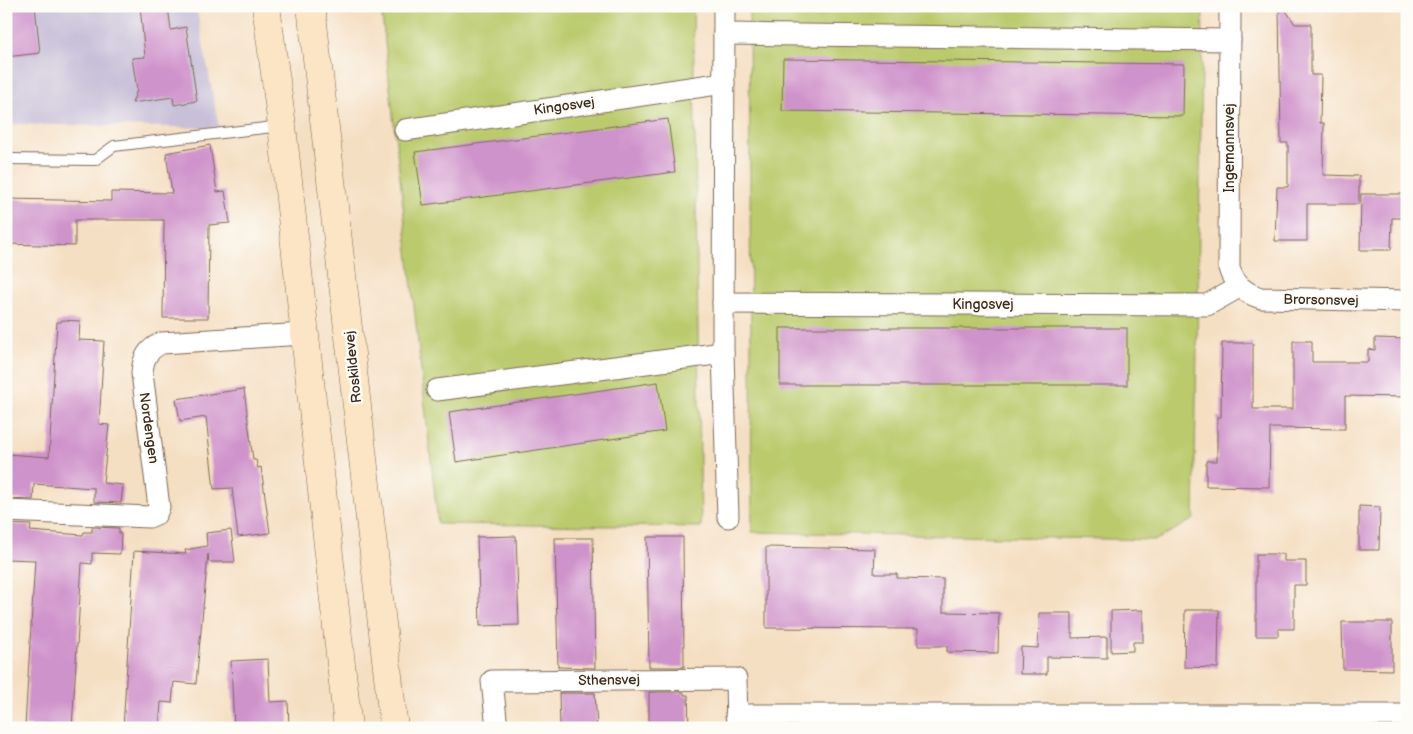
<svg xmlns="http://www.w3.org/2000/svg" width="1413" height="734" font-family="'Balsamiq Sans',sans-serif">
<rect width="100%" height="100%" fill="#fdfcf7"/>
<filter id="ink" filterUnits="userSpaceOnUse"><feTurbulence type="fractalNoise" baseFrequency=".02" numOctaves="2"/><feDisplacementMap in="SourceGraphic" scale="10" xChannelSelector="R" yChannelSelector="G"/><feConvolveMatrix kernelMatrix="1 2 1 2 8 2 1 2 1" color-interpolation-filters="sRGB"/></filter>
<filter id="wash" filterUnits="userSpaceOnUse"><feTurbulence type="fractalNoise" baseFrequency=".0096" numOctaves="4" result="noise"/><feDisplacementMap in="SourceGraphic" scale="20" xChannelSelector="R" yChannelSelector="G"/><feGaussianBlur stdDeviation="1.12" result="paint"/><feColorMatrix in="noise" values="0 0 0 0 0 0 0 0 0 0 0 0 0 0 0 0 0 1.4 0 .05"/><feComposite in="paint" operator="in"/></filter>
<g filter="url(#wash)">
<rect width="100%" height="100%" fill="#f5dfc3"/>
<path fill="#c8bfd8" d="M 6,6 L 196,6 L 219,128 L 6,124 Z"/>
<g fill="#baca6c" stroke="#7a7a45">
<path d="M 381,6 L 693,6 L 701,527 L 438,524 Z"/>
<path d="M 749,6 L 1203,6 L 1194,519 L 1156,540 L 752,532 Z"/>
</g>
<g id="blocks">
<g fill="#cf93cb">
<path d="M 6,6 L 35,6 L 40,53 L 6,57 Z"/>
<path d="M 140,6 L 168,6 L 171,30 L 186,27 L 197,101 L 174,105 L 173,97 L 132,103 L 137,90 L 132,58 L 145,57 Z"/>
<path d="M 1279,6 L 1283,6 L 1295,24 L 1311,24 L 1311,75 L 1321,75 L 1320,123 L 1324,123 L 1323,175 L 1359,176 L 1359,204 L 1307,204 L 1307,241 L 1275,241 L 1277,187 L 1288,187 L 1288,143 L 1281,143 Z"/>
<path d="M 783,59 L 1184,64 L 1183,116 L 782,111 Z"/>
<path d="M 668,119 L 675,172 L 423,205 L 415,152 Z"/>
<path d="M 210,145 L 217,192 L 225,191 L 230,223 L 209,225 L 208,318 L 163,318 L 164,220 L 75,220 L 75,246 L 6,244 L 6,199 L 111,201 L 111,192 L 172,193 L 166,153 Z"/>
<path d="M 1361,194 L 1407,194 L 1407,218 L 1392,218 L 1391,250 L 1360,250 Z"/>
<path d="M 62,320 L 80,321 L 79,340 L 104,341 L 99,424 L 109,425 L 103,483 L 123,485 L 121,503 L 94,502 L 94,488 L 34,484 L 33,500 L 6,499 L 6,454 L 49,457 L 57,322 L 61,322 Z"/>
<rect x="780" y="328" width="347" height="57"/>
<path d="M 1375,338 L 1407,339 L 1407,397 L 1345,396 L 1345,429 L 1270,428 L 1269,487 L 1206,486 L 1206,461 L 1217,461 L 1217,417 L 1221,417 L 1222,343 L 1253,343 L 1253,409 L 1293,409 L 1293,341 L 1312,341 L 1312,362 L 1368,362 L 1368,349 L 1375,350 Z"/>
<path d="M 658,382 L 665,431 L 456,462 L 449,412 Z"/>
<path d="M 244,389 L 253,460 L 256,460 L 258,468 L 261,467 L 270,533 L 238,537 L 232,488 L 214,489 L 206,417 L 180,421 L 176,399 Z"/>
<path d="M 1359,506 L 1380,507 L 1379,550 L 1359,550 Z"/>
<path d="M 6,524 L 31,525 L 30,531 L 83,535 L 84,532 L 92,532 L 92,527 L 119,528 L 119,533 L 121,534 L 120,554 L 92,553 L 92,564 L 82,563 L 72,728 L 25,726 L 35,560 L 6,559 Z"/>
<path d="M 231,530 L 235,562 L 209,562 L 208,554 L 196,684 L 174,682 L 172,703 L 161,702 L 159,728 L 123,728 L 134,551 L 186,554 L 185,550 L 207,546 L 206,533 Z"/>
<path d="M 516,536 L 519,625 L 480,626 L 477,537 Z"/>
<path d="M 647,537 L 683,537 L 684,667 L 649,667 Z"/>
<path d="M 555,538 L 593,538 L 595,668 L 558,667 Z"/>
<path d="M 766,547 L 875,549 L 874,574 L 897,574 L 897,578 L 943,579 L 943,612 L 999,613 L 998,653 L 947,652 L 947,646 L 918,646 L 918,629 L 766,628 Z"/>
<path d="M 1256,554 L 1284,554 L 1284,561 L 1306,561 L 1306,585 L 1294,585 L 1294,629 L 1278,629 L 1278,636 L 1256,636 Z"/>
<path d="M 1143,610 L 1143,642 L 1133,642 L 1133,651 L 1111,652 L 1111,611 Z"/>
<path d="M 1185,610 L 1219,610 L 1218,668 L 1184,667 Z"/>
<path d="M 1039,613 L 1072,613 L 1072,638 L 1107,637 L 1107,658 L 1047,657 L 1047,674 L 1020,674 L 1021,647 L 1038,648 Z"/>
<path d="M 1342,622 L 1392,622 L 1392,670 L 1343,669 Z"/>
<path d="M 268,659 L 270,702 L 288,701 L 289,728 L 234,728 L 231,661 Z"/>
<path d="M 649,692 L 684,692 L 684,695 L 688,695 L 689,728 L 649,728 Z"/>
<path d="M 559,693 L 595,693 L 597,728 L 560,728 Z"/>
</g>
</g>
</g>
<g filter="url(#ink)">
<use href="#blocks" fill-opacity="0" stroke="#7c6958" stroke-width="1"/>
<g fill="none" stroke-linecap="round" stroke-linejoin="round">
<defs>
<path id="lane" d="M 6,159 L 95,160 L 114,146 L 281,126"/>
<g id="street">
<path d="M 724,6 L 723,353 L 728,517"/>
<path d="M 1230,6 L 1229,268 C 1234,285 1245,293 1261,298 L 1407,301"/>
<path d="M 724,34 L 1230,40"/>
<path d="M 405,130 L 724,83"/>
<path d="M 723,303 L 1207,305 L 1239,287"/>
<path d="M 437,390 L 723,353"/>
<path d="M 6,511 L 149,517 L 156,514 L 159,507 L 142,373 C 143,358 148,349 162,343 L 304,334"/>
<path d="M 736,715 L 1407,715"/>
<path d="M 497,728 L 492,681 L 736,679 L 737,728"/>
</g>
<g id="secondary">
<path d="M 266,6 L 282,126 L 348,728"/>
<path d="M 311,6 L 394,728"/>
</g>
</defs>
<use href="#lane" stroke="#7c6958" stroke-width="12"/>
<use href="#street" stroke="#7c6958" stroke-width="23"/>
<use href="#secondary" stroke="#7c6958" stroke-width="29"/>
<use href="#lane" stroke="#fff" stroke-width="10"/>
<use href="#street" stroke="#fff" stroke-width="21"/>
<use href="#secondary" stroke="#fce5c4" stroke-width="28"/>
</g>
</g>
<g text-anchor="middle" dominant-baseline="central" stroke-width="5" stroke-linejoin="round" paint-order="stroke">
<g font-size="14" fill="#3b2a1e" stroke="#fdfcf7">
<text transform="translate(564 106) rotate(-8)">Kingosvej</text>
<text transform="translate(1229 148) rotate(-90)">Ingemannsvej</text>
<text transform="translate(1321 300) rotate(1)">Brorsonsvej</text>
<text x="983" y="304">Kingosvej</text>
<text transform="translate(353 367) rotate(-96)">Roskildevej</text>
<text transform="translate(149 428) rotate(82)">Nordengen</text>
<text transform="translate(609 680) rotate(-1)">Sthensvej</text>
</g>
</g>
<rect width="1413" height="734" fill="none" stroke="#fdfcf7" stroke-width="25"/>
</svg>
